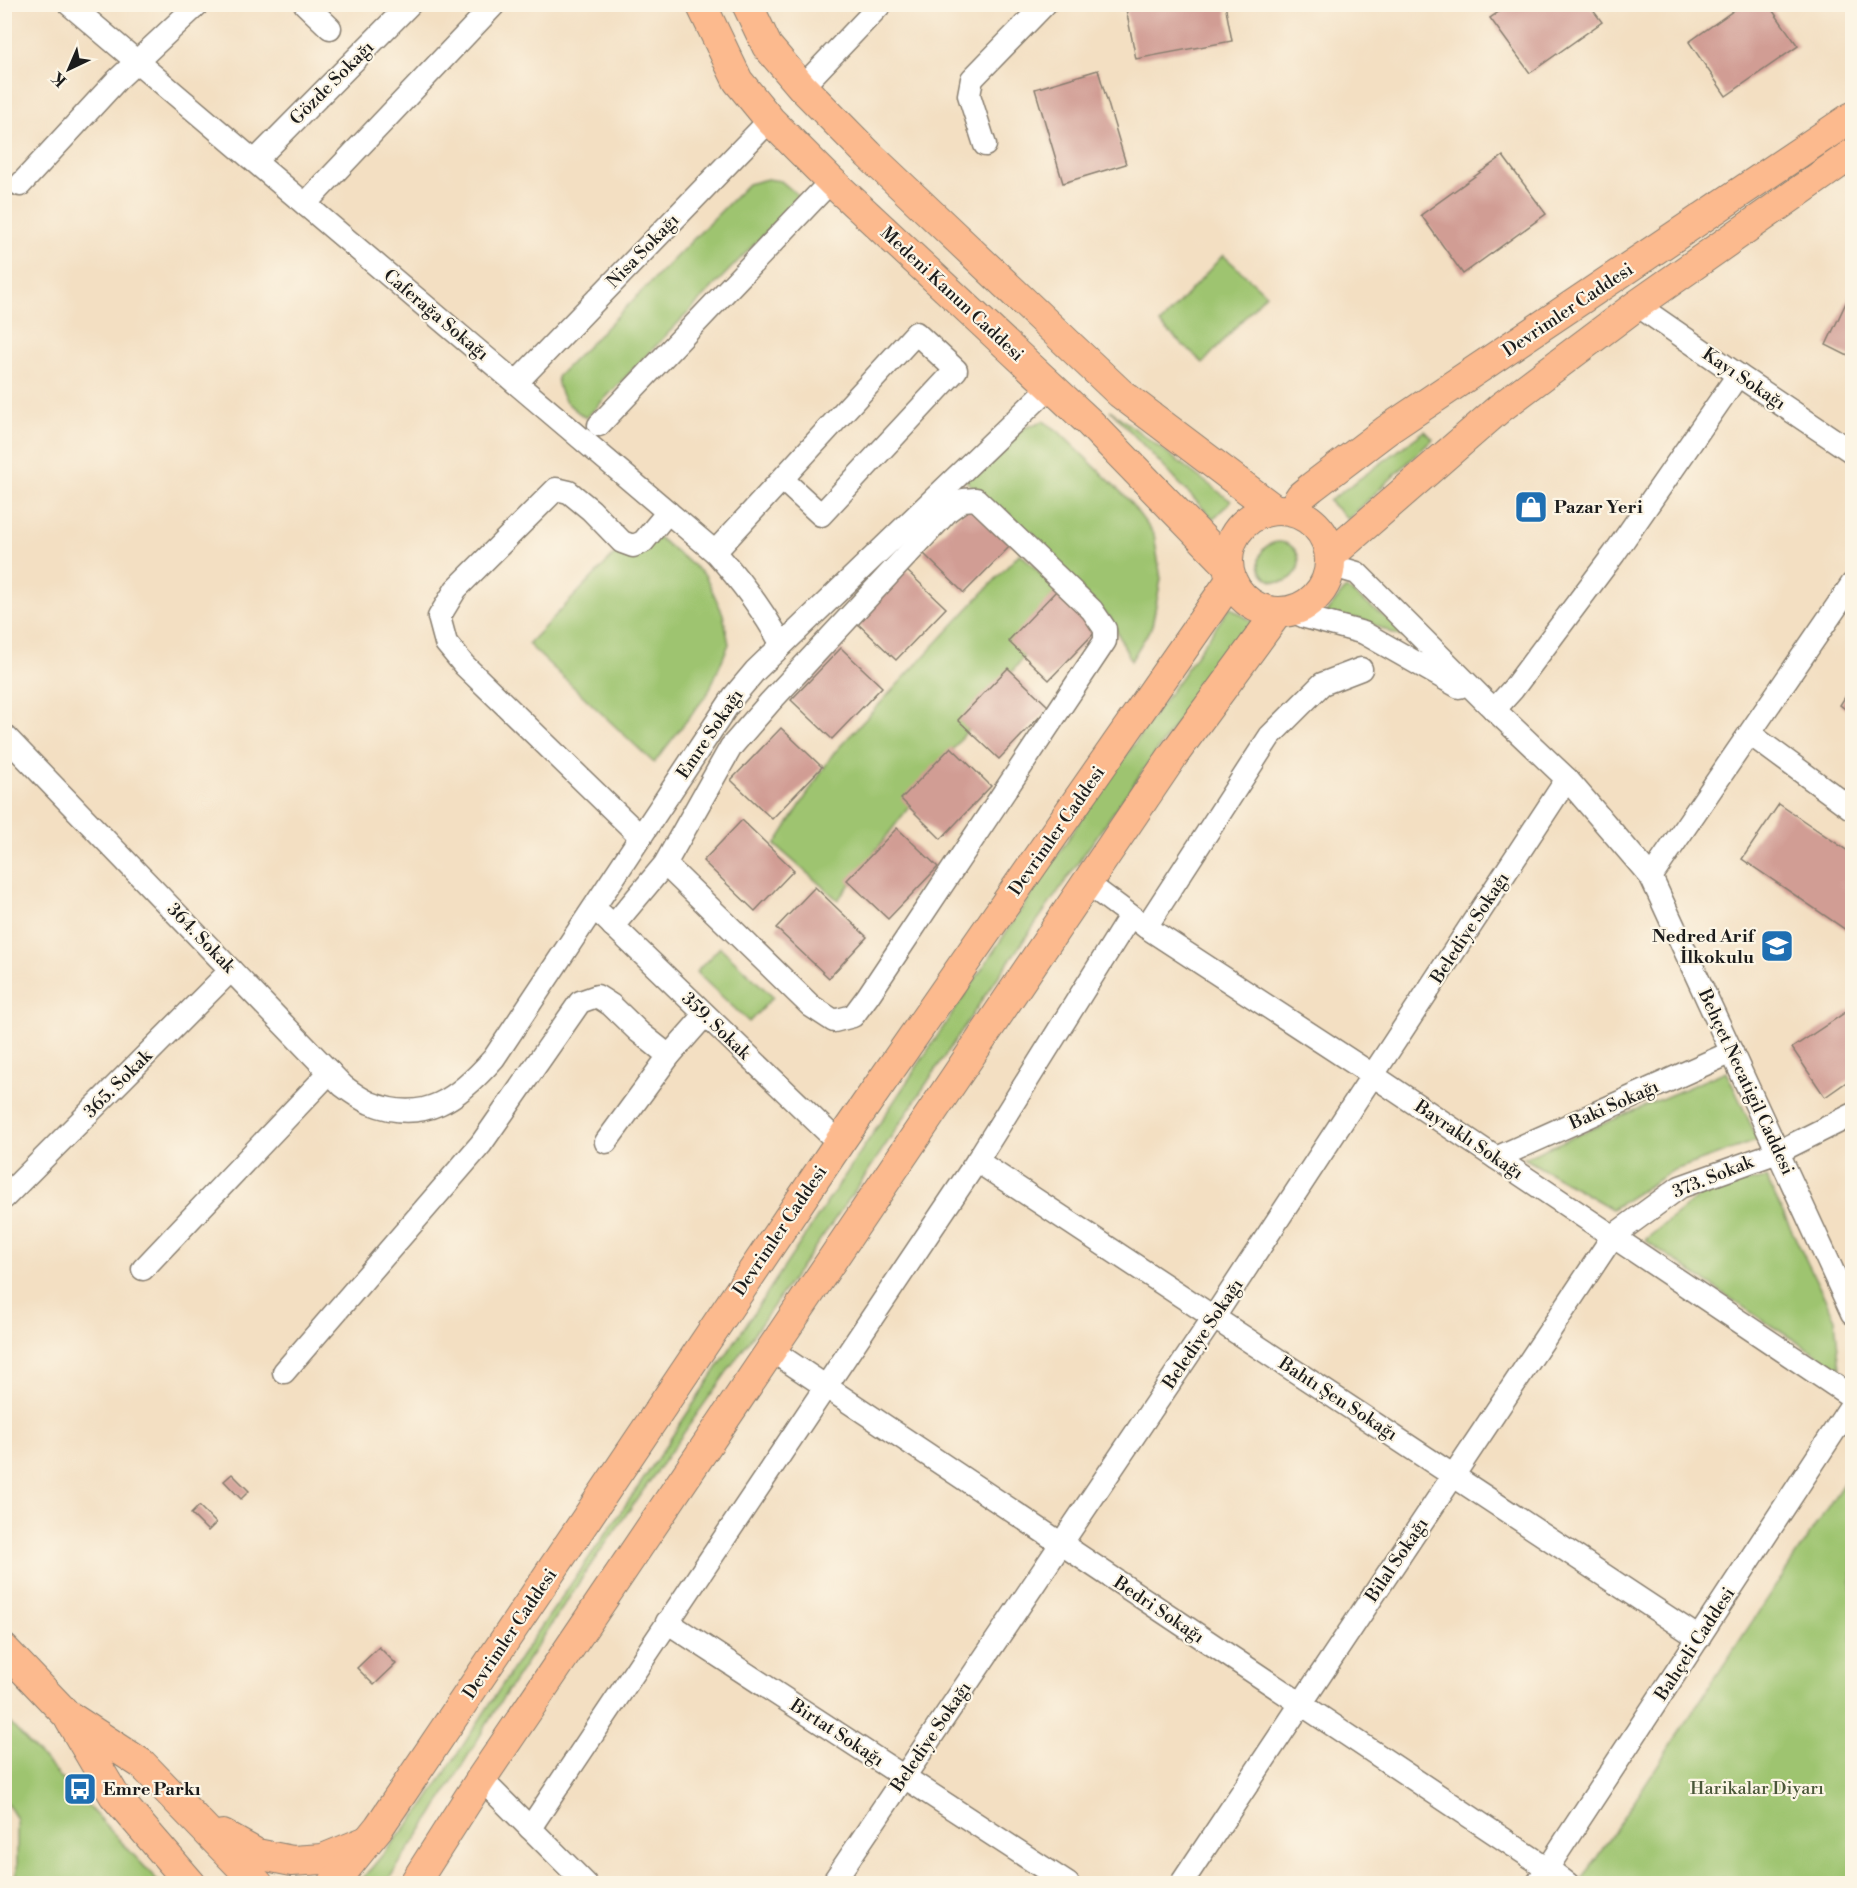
<svg xmlns="http://www.w3.org/2000/svg" width="1857" height="1888" font-family="'Libre Bodoni',serif">
<rect width="100%" height="100%" fill="#fcf5e5"/>
<filter id="ink" filterUnits="userSpaceOnUse"><feTurbulence type="fractalNoise" baseFrequency=".0167" numOctaves="2"/><feDisplacementMap in="SourceGraphic" scale="12" xChannelSelector="R" yChannelSelector="G"/><feConvolveMatrix kernelMatrix="1 2 1 2 8 2 1 2 1" color-interpolation-filters="sRGB"/></filter>
<filter id="wash" filterUnits="userSpaceOnUse"><feTurbulence type="fractalNoise" baseFrequency=".008" numOctaves="4" result="noise"/><feDisplacementMap in="SourceGraphic" scale="24" xChannelSelector="R" yChannelSelector="G"/><feGaussianBlur stdDeviation="1.35" result="paint"/><feColorMatrix in="noise" values="0 0 0 0 0 0 0 0 0 0 0 0 0 0 0 0 0 1.4 0 .05"/><feComposite in="paint" operator="in"/></filter>
<g filter="url(#wash)">
<rect width="100%" height="100%" fill="#f3dfc2"/>
<g fill="#9ec46f" stroke="#5d7046" stroke-width="1.5">
<path d="M 767,179 L 781,181 L 800,197 L 586,418 C 568,405 559,399 557,377 L 748,184 Z"/>
<path d="M 1223,255 L 1266,294 L 1203,363 L 1160,324 Z"/>
<path d="M 1110,410 L 1231,501 L 1213,519 Z"/>
<path d="M 1043,421 L 1057,430 L 1127,498 L 1154,534 L 1161,579 L 1152,626 L 1131,661 L 1111,619 L 963,478 L 1024,428 Z"/>
<path d="M 1425,431 L 1433,439 L 1348,519 L 1329,501 Z"/>
<path d="M 643,525 L 705,575 L 723,614 L 729,644 L 708,693 L 654,763 L 528,644 Z"/>
<circle cx="1279" cy="562" r="20"/>
<path d="M 1020,553 L 1067,600 L 838,900 L 775,845 L 832,755 Z"/>
<path d="M 1346,588 L 1406,633 L 1402,637 L 1360,619 L 1325,614 Z"/>
<path d="M 1230,607 L 1253,622 L 1207,680 L 1125,796 L 984,997 L 861,1182 L 592,1563 L 499,1704 L 433,1814 L 386,1883 L 358,1884 L 423,1807 L 521,1656 L 647,1474 L 1076,827 Z"/>
<path d="M 720,947 L 773,997 L 749,1022 L 696,972 Z"/>
<path d="M 1726,1071 L 1758,1140 L 1672,1171 L 1612,1209 L 1524,1158 Z"/>
<path d="M 1766,1178 L 1835,1319 L 1840,1369 L 1764,1321 L 1645,1240 L 1706,1190 Z"/>
<path d="M 1852,1470 L 1852,1883 L 1580,1883 Z"/>
<path d="M 5,1718 L 160,1883 L 13,1883 L 17,1870 L 17,1819 L 5,1800 Z"/>
</g>
<g id="blocks">
<g fill="#d19d94">
<path d="M 1125,4 L 1225,4 L 1232,41 L 1136,59 Z"/>
<path d="M 1743,4 L 1768,4 L 1798,46 L 1726,96 L 1689,42 Z"/>
<path d="M 1509,5 L 1589,5 L 1602,22 L 1530,73 L 1490,18 Z"/>
<path d="M 1098,70 L 1126,164 L 1063,183 L 1035,89 Z"/>
<path d="M 1503,156 L 1546,214 L 1463,274 L 1421,215 Z"/>
<path d="M 1852,290 L 1852,358 L 1826,345 Z"/>
<path d="M 973,501 L 1015,541 L 964,593 L 923,553 Z"/>
<path d="M 905,569 L 946,608 L 896,660 L 855,621 Z"/>
<path d="M 1058,589 L 1099,628 L 1049,680 L 1008,641 Z"/>
<path d="M 841,648 L 882,687 L 832,739 L 791,700 Z"/>
<path d="M 1008,668 L 1049,707 L 999,759 L 958,720 Z"/>
<path d="M 1852,686 L 1852,714 L 1840,705 Z"/>
<path d="M 781,728 L 822,767 L 772,819 L 731,780 Z"/>
<path d="M 951,747 L 991,786 L 941,839 L 901,799 Z"/>
<path d="M 1779,804 L 1852,854 L 1852,934 L 1742,859 Z"/>
<path d="M 742,820 L 794,870 L 755,911 L 703,861 Z"/>
<path d="M 897,828 L 938,867 L 888,919 L 847,880 Z"/>
<path d="M 815,887 L 867,937 L 829,978 L 776,928 Z"/>
<path d="M 1852,1008 L 1852,1078 L 1825,1097 L 1792,1048 Z"/>
<path d="M 232,1474 L 249,1491 L 241,1499 L 224,1481 Z"/>
<path d="M 199,1506 L 216,1523 L 208,1531 L 191,1514 Z"/>
<path d="M 379,1647 L 396,1664 L 374,1685 L 357,1668 Z"/>
</g>
</g>
</g>
<g filter="url(#ink)">
<use href="#blocks" fill-opacity="0" stroke="#887e6f" stroke-width="1.5"/>
<g fill="none" stroke-linecap="round" stroke-linejoin="round">
<defs>
<g id="minor">
<path d="M 69,4 L 715,552 C 741,581 763,610 782,645"/>
<path d="M 305,4 L 330,28"/>
<path d="M 802,87 L 881,4"/>
<path d="M 985,145 L 969,95 L 972,79 L 1045,4"/>
<path d="M 255,161 L 410,4"/>
<path d="M 20,185 L 116,81 L 198,4"/>
<path d="M 305,204 L 493,6"/>
<path d="M 1637,305 L 1738,375 L 1852,452"/>
<path d="M 516,383 L 770,120"/>
<path d="M 599,425 L 831,181"/>
<path d="M 715,552 C 782,479 849,406 916,333 L 956,370 L 821,515 L 782,479"/>
<path d="M 1330,565 L 1357,573 L 1484,700 L 1567,779 L 1651,877 L 1852,1313"/>
<path d="M 1292,611 L 1305,617 L 1364,633 L 1459,687"/>
<path d="M 1494,710 L 1513,689 L 1614,554 L 1738,375"/>
<path d="M 1750,734 L 1852,809"/>
<path d="M 4,735 L 343,1086 C 351,1092 361,1099 370,1103 C 425,1125 459,1098 494,1058 L 734,696 L 755,671 L 1051,386"/>
<path d="M 641,837 L 464,665 L 446,643 L 439,617 L 456,589 L 556,489 L 569,492 L 591,510 L 622,542 L 633,546 L 643,542 L 668,512"/>
<path d="M 1651,877 L 1852,584"/>
<path d="M 1087,883 L 1146,927 L 1374,1076 L 1852,1397"/>
<path d="M 602,915 L 839,1143"/>
<path d="M 613,926 L 665,864 L 731,747 L 770,702 L 948,511 L 963,500 L 976,499 L 1092,610 L 1105,629 L 1105,641 L 868,996 L 853,1016 L 834,1021 L 811,1006 L 665,864"/>
<path d="M 1146,927 L 1270,736 L 1322,684 L 1361,669"/>
<path d="M 606,1142 L 669,1056 L 705,1015"/>
<path d="M 1496,1158 L 1732,1052"/>
<path d="M 977,1161 L 1699,1638"/>
<path d="M 4,1198 L 231,970"/>
<path d="M 143,1269 L 330,1072"/>
<path d="M 771,1350 L 1547,1868 L 1568,1884"/>
<path d="M 284,1372 L 481,1144 L 580,1002 L 597,996 L 611,1005 L 639,1032 L 669,1056"/>
<path d="M 667,1622 L 1068,1884"/>
<path d="M 481,1779 L 586,1884"/>
<path d="M 530,1828 L 977,1161 L 1130,916"/>
<path d="M 832,1884 L 1214,1317 L 1567,779"/>
<path d="M 1181,1884 L 1613,1236 L 1680,1187 L 1778,1152 L 1852,1115"/>
<path d="M 1537,1884 L 1852,1404"/>
</g>
<g id="major">
<path d="M 701,4 L 738,81 L 770,120 L 831,181 L 1089,422 L 1228,565"/>
<path d="M 747,4 L 767,46 L 802,87 L 869,155 L 1120,393 L 1275,510"/>
<circle cx="1279" cy="561" r="51"/>
<path d="M 1291,511 L 1301,496 L 1312,487 L 1387,430 L 1852,117"/>
<path d="M 1330,556 L 1500,408 L 1637,305 L 1852,154"/>
<path d="M 4,1649 L 67,1715 L 142,1764 L 258,1884"/>
<path d="M 70,1720 L 114,1795 L 191,1884"/>
<path d="M 223,1835 L 257,1854 L 292,1861 L 323,1859 L 367,1841"/>
<path d="M 333,1884 L 379,1827 L 839,1143 L 1231,580"/>
<path d="M 414,1884 L 481,1779 L 1174,754 L 1278,612"/>
</g>
</defs>
<use href="#minor" stroke="#887e6f" stroke-width="25"/>
<use href="#major" stroke="#887e6f" stroke-width="32"/>
<use href="#minor" stroke="#fff" stroke-width="22"/>
<use href="#major" stroke="#fcba8e" stroke-width="30"/>
</g>
</g>
<defs>
<symbol id="shop-square" viewBox="-11 -11 22 22"><rect x="-9" y="-9" width="18" height="18" rx="4" fill="#1f6fb2" stroke="#fcf5e5"/><path d="M-5-2.5h2.3a2.7 3.5 0 0 1 5.4 0H5L5.5 6h-11ZM-1.5-2.5h3a1.5 2.3 0 0 0-3 0Z" fill="#fff"/></symbol>
<symbol id="school-square" viewBox="-11 -11 22 22"><rect x="-9" y="-9" width="18" height="18" rx="4" fill="#1f6fb2" stroke="#fcf5e5"/><path d="M0-5L7-2L0 1L-7-2ZM-4 1L0 2.5L4 1V4Q0 6-4 4Z" fill="#fff"/></symbol>
<symbol id="bus-square" viewBox="-11 -11 22 22"><rect x="-9" y="-9" width="18" height="18" rx="4" fill="#1f6fb2" stroke="#fcf5e5"/><path d="M-5-6H5V4H4V6H2V4H-2V6H-4V4H-5ZM-3.5-4V0h7V-4ZM-3.5 1.2v1.5H-2V1.2ZM2 1.2v1.5H3.5V1.2Z" fill="#fff"/></symbol>
</defs>
<g fill-rule="evenodd">
<use href="#shop-square" x="1512" y="488" width="38" height="38"/>
<use href="#school-square" x="1758" y="927" width="38" height="38"/>
<use href="#bus-square" x="61" y="1770" width="38" height="38"/>
</g>
<g text-anchor="middle" dominant-baseline="central" stroke-width="4.5" stroke-linejoin="round" paint-order="stroke">
<g font-size="18" fill="#1c1c1c" stroke="#fcf5e5">
<text transform="translate(332 83) rotate(-45)">Gözde Sokağı</text>
<text transform="translate(643 251) rotate(-46)">Nisa Sokağı</text>
<text transform="translate(952 294) rotate(43)">Medeni Kanun Caddesi</text>
<text transform="translate(1568 310) rotate(-34)">Devrimler Caddesi</text>
<text transform="translate(436 315) rotate(40)">Caferağa Sokağı</text>
<text transform="translate(1744 379) rotate(34)">Kayı Sokağı</text>
<text transform="translate(710 734) rotate(-56)">Emre Sokağı</text>
<text transform="translate(1057 831) rotate(-55)">Devrimler Caddesi</text>
<text transform="translate(1470 928) rotate(-57)">Belediye Sokağı</text>
<text transform="translate(201 938) rotate(46)">364. Sokak</text>
<text transform="translate(716 1026) rotate(44)">359. Sokak</text>
<text transform="translate(1746 1082) rotate(65)">Behçet Necatigil Caddesi</text>
<text transform="translate(118 1084) rotate(-45)">365. Sokak</text>
<text transform="translate(1614 1105) rotate(-24)">Baki Sokağı</text>
<text transform="translate(1469 1140) rotate(34)">Bayraklı Sokağı</text>
<text transform="translate(1713 1177) rotate(-22)">373. Sokak</text>
<text transform="translate(780 1231) rotate(-56)">Devrimler Caddesi</text>
<text transform="translate(1203 1334) rotate(-56)">Belediye Sokağı</text>
<text transform="translate(1338 1399) rotate(33)">Bahtı Şen Sokağı</text>
<text transform="translate(1397 1560) rotate(-56)">Bilal Sokağı</text>
<text transform="translate(1159 1610) rotate(34)">Bedri Sokağı</text>
<text transform="translate(510 1634) rotate(-56)">Devrimler Caddesi</text>
<text transform="translate(1695 1644) rotate(-57)">Bahçeli Caddesi</text>
<text transform="translate(837 1733) rotate(33)">Birtat Sokağı</text>
<text transform="translate(931 1737) rotate(-56)">Belediye Sokağı</text>
</g>
<g font-size="18" font-weight="bold" fill="#1c1c1c" stroke="#fcf5e5" text-anchor="start">
<text x="1554" y="507">Pazar Yeri</text>
<text x="1754" y="936" text-anchor="end">Nedred Arif<tspan x="1754" dy="21">İlkokulu</tspan></text>
<text x="103" y="1789">Emre Parkı</text>
</g>
<g font-size="18" fill="#4a5739" stroke="#fcf5e5">
<text x="1757" y="1788">Harikalar Diyarı</text>
</g>
</g>
<rect width="1857" height="1888" fill="none" stroke="#fcf5e5" stroke-width="24"/>
<g transform="translate(69 69) rotate(224)" stroke="#fcf5e5" stroke-width="4.5" paint-order="stroke">
<path d="M0-4.5L10 22L0 15L-10 22Z" fill="#1c1c1c"/>
<text y="-9" font-size="16" font-weight="bold" text-anchor="middle" fill="#1c1c1c">K</text>
</g>
</svg>
